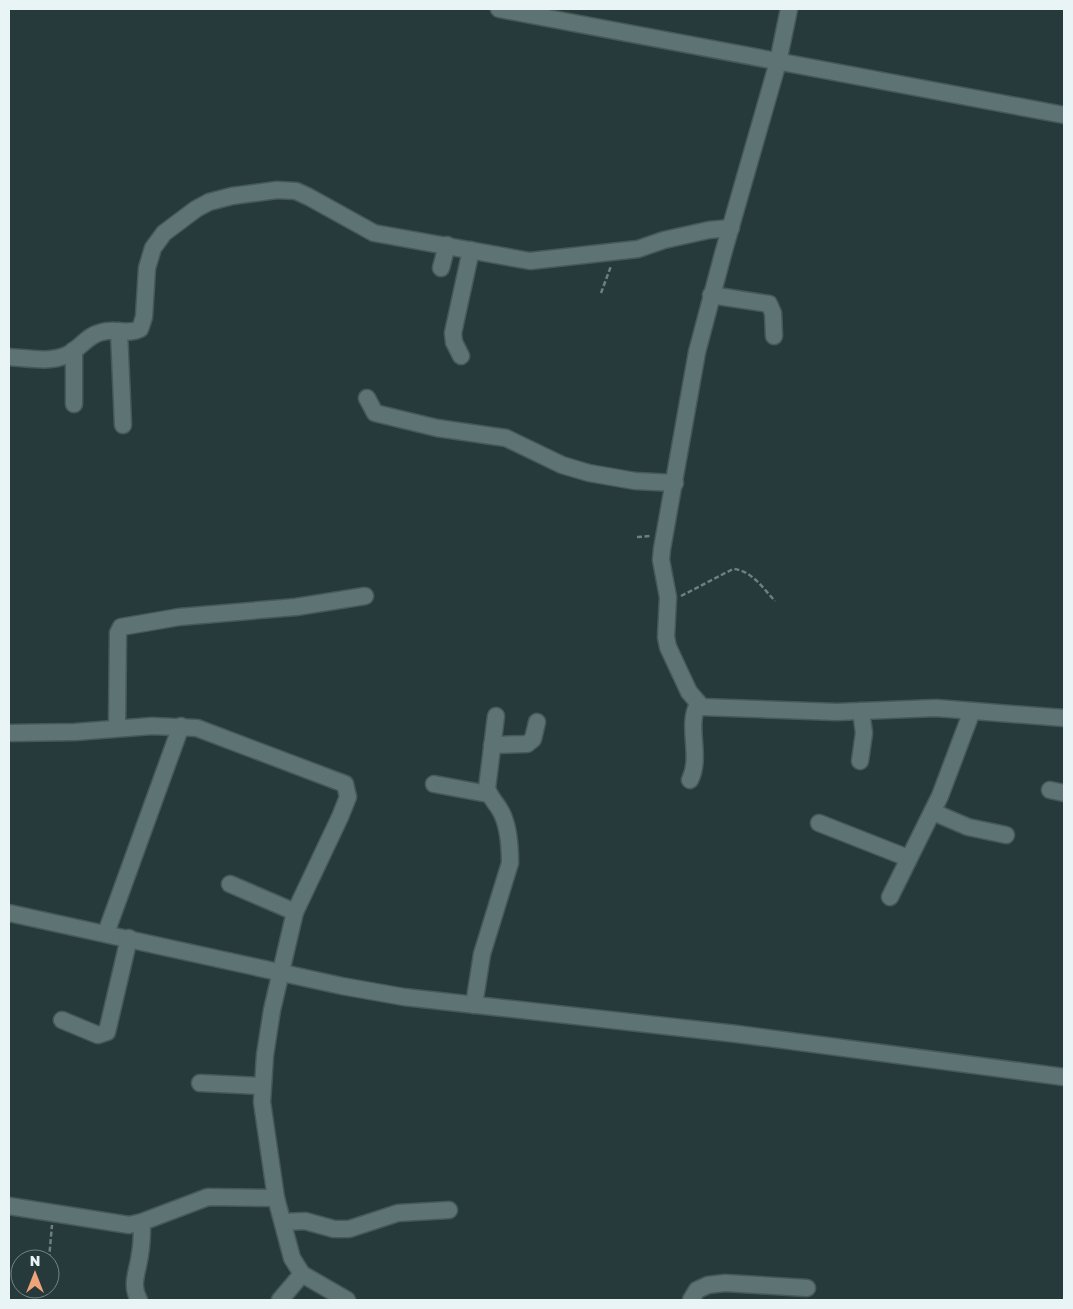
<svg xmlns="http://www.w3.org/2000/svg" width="1073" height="1309" font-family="'Golos Text',sans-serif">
<rect width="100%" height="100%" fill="#263a3b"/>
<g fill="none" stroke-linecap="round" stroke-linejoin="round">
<defs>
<g id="minor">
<path d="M 499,9 L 1064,115"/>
<path d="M 789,9 L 778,62 L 723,254 L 697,352 L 662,549 L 661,560 L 668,597 L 666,637 L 668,647 L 689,692 L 702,707 L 837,712 L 936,708 L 1064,718"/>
<path d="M 441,268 L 447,245"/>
<path d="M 711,295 L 769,304 L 773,313 L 774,336"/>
<path d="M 119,331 L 123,425"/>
<path d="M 74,350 L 74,404"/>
<path d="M 461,356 L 454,342 L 453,333 L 471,250"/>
<path d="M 9,357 C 27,358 49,363 67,355 C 80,349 87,335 102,332 C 115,328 129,335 140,329 L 144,317 L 147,268 L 153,248 L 164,233 L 196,209 L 209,202 L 232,196 L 277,190 L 296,191 L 309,197 L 374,233 L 530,261 L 638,249 L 664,240 L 709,230 L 731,228"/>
<path d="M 367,398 L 375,413 L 437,428 L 506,438 L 562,465 L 589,473 L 635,481 L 675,483"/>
<path d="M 117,728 L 118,633 L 121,627 L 179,617 L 296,607 L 365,596"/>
<path d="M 9,733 L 75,732 L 152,726 L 197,728 L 345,784 L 348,797 L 340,817 L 295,912 L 272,1010 L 265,1055 L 262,1102 L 276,1198"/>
<path d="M 492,745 L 527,744 L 533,739 L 537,722"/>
<path d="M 860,761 L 864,733 L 861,711"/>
<path d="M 690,780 C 702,756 686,727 698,704"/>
<path d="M 434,784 L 488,794"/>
<path d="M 1050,790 L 1064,793"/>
<path d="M 933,812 L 968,827 L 1006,835"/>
<path d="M 819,823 L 908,858"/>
<path d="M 230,884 L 295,912"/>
<path d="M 890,897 L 940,796 L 972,711"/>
<path d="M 9,913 L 342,986 L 404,997 L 737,1034 L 1064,1077"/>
<path d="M 106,933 L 181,726"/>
<path d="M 474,1005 L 482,954 L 510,863 C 510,848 509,830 503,816 C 499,805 490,799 487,788 L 496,716"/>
<path d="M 62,1020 L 98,1035 L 107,1032 L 129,938"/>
<path d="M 200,1083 L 262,1086"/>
<path d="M 9,1206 L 129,1225 L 142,1222 L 208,1197 L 276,1198 L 292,1258 L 302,1274 L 347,1300"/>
<path d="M 283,1222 L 305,1221 L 334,1229 L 349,1229 L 398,1213 L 449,1210"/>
<path d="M 139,1300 C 130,1285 138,1271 140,1254 C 142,1244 142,1233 142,1222"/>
<path d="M 280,1300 L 302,1274"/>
<path d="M 691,1300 L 697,1290 L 708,1285 L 725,1283 L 807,1288"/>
</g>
</defs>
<use href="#minor" stroke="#475859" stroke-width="19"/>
<g stroke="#6e7f80" stroke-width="2.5" stroke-dasharray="5 2.5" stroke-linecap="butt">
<path d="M 601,293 L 611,266"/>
<path d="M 637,537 L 651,536"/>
<path d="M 681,596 L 733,569 C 751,570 763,588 775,601"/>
<path d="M 49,1259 L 52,1225"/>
<path d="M 50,1265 L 54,1277"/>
</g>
<use href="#minor" stroke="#5e7374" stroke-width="16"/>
</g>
<rect width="1073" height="1309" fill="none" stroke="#e8f4f5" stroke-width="20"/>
<g transform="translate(35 1274)"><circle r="24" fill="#263a3b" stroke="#748485"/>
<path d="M0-4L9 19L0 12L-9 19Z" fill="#efa378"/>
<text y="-8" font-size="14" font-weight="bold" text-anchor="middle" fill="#e8f4f5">N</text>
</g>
</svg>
